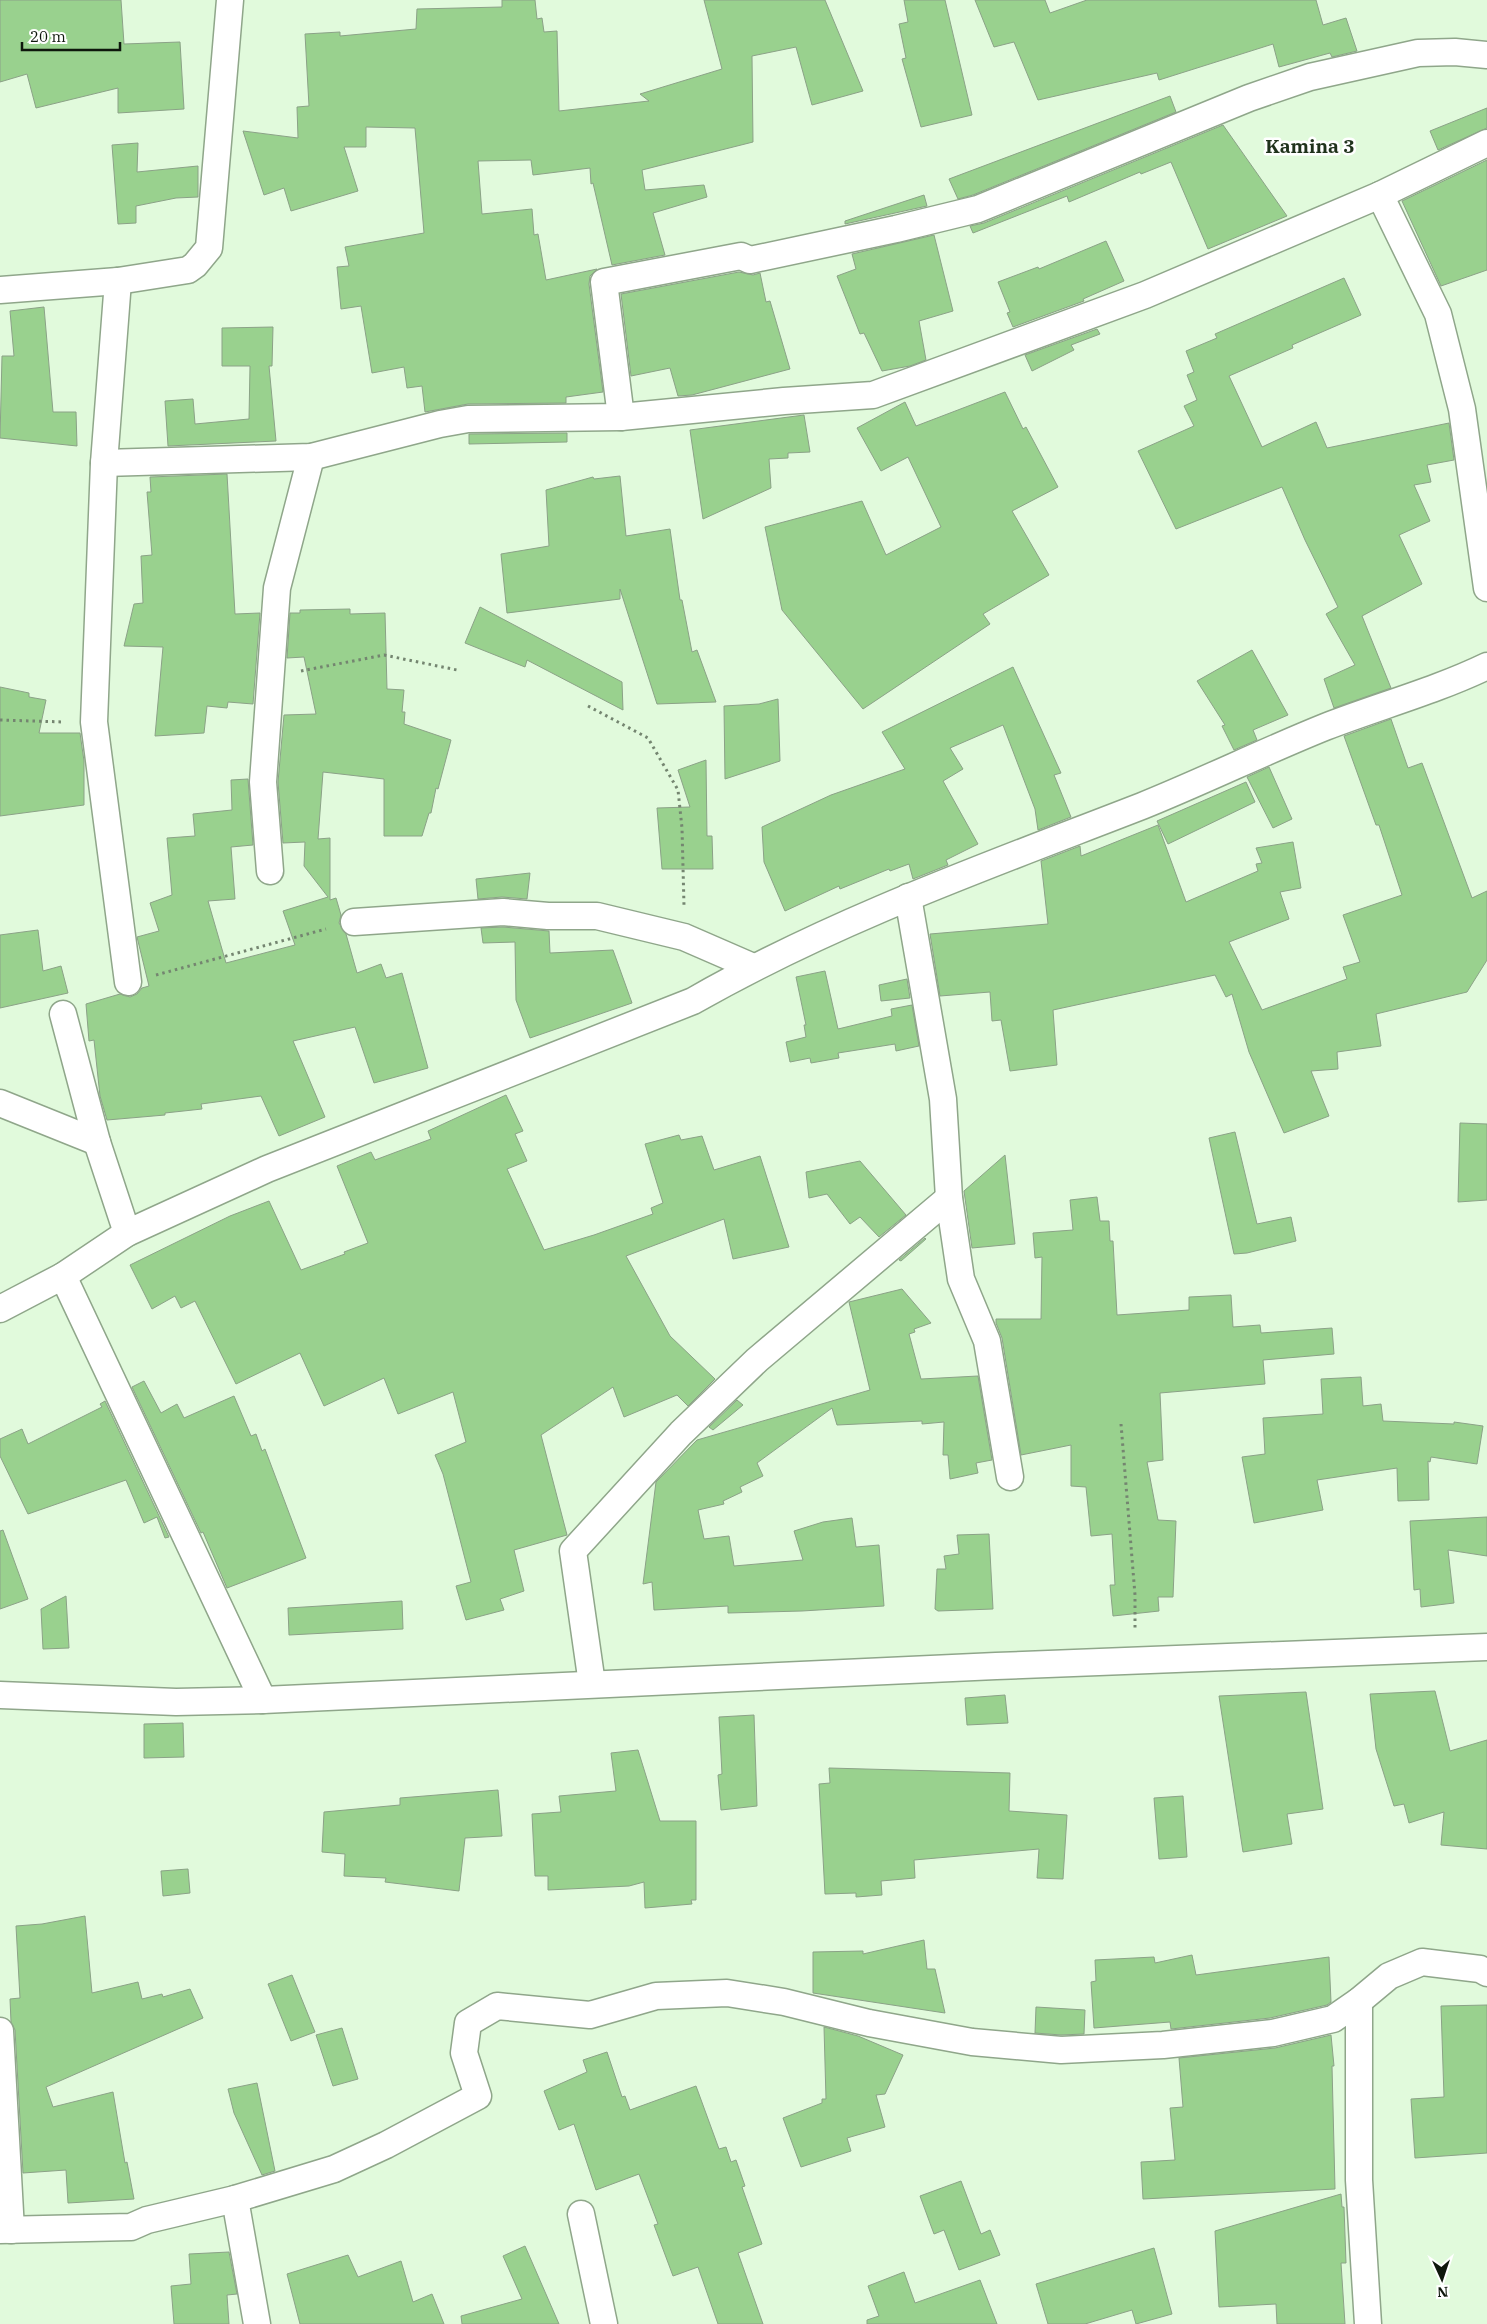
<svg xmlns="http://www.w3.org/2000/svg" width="1487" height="2324" font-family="'IBM Plex Serif',serif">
<rect width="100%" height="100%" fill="#e1fadc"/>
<g fill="#99d18e" stroke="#8ba287">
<path d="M 0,0 L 121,0 L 124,44 L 180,42 L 184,109 L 118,113 L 118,88 L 36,108 L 27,74 L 0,82 Z"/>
<path d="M 502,0 L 535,0 L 537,19 L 542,18 L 544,32 L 557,31 L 559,111 L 649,101 L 640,94 L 722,69 L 704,0 L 825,0 L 863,91 L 812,105 L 796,47 L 752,56 L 753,142 L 642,170 L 645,190 L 704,185 L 707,197 L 653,213 L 665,255 L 612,265 L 593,183 L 591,184 L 590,168 L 533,175 L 531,160 L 478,161 L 482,214 L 532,209 L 534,235 L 538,234 L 546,280 L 597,269 L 590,276 L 589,284 L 603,392 L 566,397 L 566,403 L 468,404 L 425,412 L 422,386 L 407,388 L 404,367 L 372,373 L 361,306 L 341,309 L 337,267 L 349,266 L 345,247 L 424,233 L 415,128 L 366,127 L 366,147 L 344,147 L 358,191 L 291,211 L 284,188 L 264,195 L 243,131 L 298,138 L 297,107 L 309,106 L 305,34 L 340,32 L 340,36 L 416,29 L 417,9 L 502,7 Z"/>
<path d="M 904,0 L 945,0 L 972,115 L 921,127 L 902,59 L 906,58 L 899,24 L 908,22 Z"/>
<path d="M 975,0 L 1045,0 L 1050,13 L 1087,0 L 1316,0 L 1323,25 L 1346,18 L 1357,51 L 1332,57 L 1330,53 L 1279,67 L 1273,44 L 1159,80 L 1157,73 L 1038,100 L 1014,42 L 994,47 Z"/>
<path d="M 1170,96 L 1176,112 L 973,195 L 958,199 L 949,179 Z"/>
<path d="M 1487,108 L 1487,128 L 1438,150 L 1430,131 Z"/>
<path d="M 1223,125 L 1287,216 L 1208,249 L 1171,162 L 1141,174 L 1140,172 L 1069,202 L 1067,196 L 973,233 L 970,226 L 984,223 Z"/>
<path d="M 138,143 L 137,172 L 198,166 L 198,197 L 176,198 L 136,206 L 136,223 L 118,224 L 112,145 Z"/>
<path d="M 1487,160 L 1487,270 L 1441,286 L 1402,201 Z"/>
<path d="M 924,195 L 927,206 L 845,224 L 845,221 Z"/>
<path d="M 934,235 L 953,311 L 919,321 L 926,360 L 910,366 L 882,371 L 864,333 L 860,334 L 837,276 L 856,269 L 852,254 Z"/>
<path d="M 1106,241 L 1124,281 L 1083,299 L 1084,301 L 1013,327 L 1007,313 L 1010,312 L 998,282 L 1038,267 L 1039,269 Z"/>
<path d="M 739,272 L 753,275 L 760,273 L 766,302 L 770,301 L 790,369 L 692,395 L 678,396 L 670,368 L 631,376 L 621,294 Z"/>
<path d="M 1344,278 L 1361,315 L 1292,345 L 1293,348 L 1229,376 L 1262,447 L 1316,422 L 1327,448 L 1449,423 L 1454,460 L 1427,465 L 1431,482 L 1414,485 L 1430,521 L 1399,535 L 1422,584 L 1362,616 L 1391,688 L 1334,708 L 1324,679 L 1355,665 L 1326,614 L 1338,607 L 1305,540 L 1282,487 L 1176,529 L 1138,451 L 1194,426 L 1184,406 L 1197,400 L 1187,375 L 1194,372 L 1186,351 L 1217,338 L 1215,334 Z"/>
<path d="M 44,307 L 53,412 L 76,412 L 77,446 L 0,438 L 2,356 L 14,356 L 10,311 Z"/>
<path d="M 273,327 L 272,366 L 269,366 L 276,441 L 168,446 L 165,401 L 193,399 L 195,424 L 249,419 L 250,366 L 222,366 L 222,328 Z"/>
<path d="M 1097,329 L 1100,334 L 1071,345 L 1074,350 L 1032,371 L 1025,355 Z"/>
<path d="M 1005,392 L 1023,429 L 1026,427 L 1058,487 L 1012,511 L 1049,575 L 983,614 L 990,624 L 863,709 L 782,610 L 765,527 L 862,501 L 886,555 L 941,527 L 908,457 L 881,471 L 857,428 L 905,402 L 916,426 Z"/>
<path d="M 804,415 L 810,452 L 788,453 L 788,458 L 769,459 L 771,488 L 703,519 L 690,430 Z"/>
<path d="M 567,433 L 567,442 L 469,444 L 469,434 Z"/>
<path d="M 227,474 L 235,614 L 260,613 L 253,704 L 228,702 L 227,708 L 207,706 L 204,733 L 155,736 L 163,647 L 124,646 L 134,604 L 143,603 L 141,556 L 152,555 L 147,492 L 151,492 L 150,477 Z"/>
<path d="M 620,476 L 626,536 L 670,529 L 680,600 L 682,600 L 692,652 L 697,650 L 716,702 L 657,704 L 620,589 L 620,599 L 507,613 L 501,554 L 549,546 L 546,490 L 593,477 L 594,479 Z"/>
<path d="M 480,607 L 622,682 L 623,710 L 527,660 L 525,667 L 465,643 Z"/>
<path d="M 350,609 L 350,614 L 385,613 L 387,689 L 404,690 L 402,712 L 405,712 L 404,724 L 451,740 L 438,789 L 436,788 L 431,813 L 429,813 L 422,836 L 384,836 L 384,779 L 323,772 L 318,839 L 330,838 L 330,900 L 336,898 L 341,915 L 339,923 L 346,934 L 357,973 L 381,964 L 386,978 L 402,973 L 428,1068 L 374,1083 L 355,1027 L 293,1041 L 325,1117 L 279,1136 L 261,1096 L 201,1104 L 202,1109 L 165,1113 L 165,1115 L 107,1120 L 100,1096 L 94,1040 L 89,1041 L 86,1004 L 120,994 L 130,997 L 137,994 L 142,988 L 149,986 L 137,937 L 159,931 L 150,903 L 172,895 L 167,838 L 195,836 L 193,814 L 232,810 L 231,780 L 248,779 L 253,845 L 231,847 L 235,899 L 208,901 L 226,963 L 295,945 L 283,911 L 328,897 L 304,866 L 305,842 L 283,843 L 278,782 L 284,715 L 316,714 L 304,657 L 287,658 L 290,613 L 300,613 L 300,610 Z"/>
<path d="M 1252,650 L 1288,715 L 1253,730 L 1257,740 L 1234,750 L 1222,726 L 1225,725 L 1197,681 Z"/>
<path d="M 1013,667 L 1061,773 L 1054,775 L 1071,817 L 1038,830 L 1035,809 L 1003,725 L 950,748 L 963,769 L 943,781 L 978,844 L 946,860 L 948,865 L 913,879 L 909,864 L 890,871 L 889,869 L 840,889 L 839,886 L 785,911 L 764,862 L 762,827 L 831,795 L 905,769 L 882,732 Z"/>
<path d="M 0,687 L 29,693 L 29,697 L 46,700 L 39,733 L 80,733 L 84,761 L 84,805 L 0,816 Z"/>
<path d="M 778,699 L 780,761 L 725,779 L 724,706 L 759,704 Z"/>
<path d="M 1391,719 L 1408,768 L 1422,763 L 1472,898 L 1487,891 L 1487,960 L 1467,992 L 1376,1014 L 1381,1046 L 1337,1052 L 1338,1069 L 1311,1071 L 1329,1116 L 1284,1133 L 1249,1052 L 1232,994 L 1226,997 L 1215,975 L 1053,1010 L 1057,1065 L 1010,1071 L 1001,1020 L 992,1021 L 990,992 L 940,996 L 930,934 L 1048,924 L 1041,861 L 1080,846 L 1081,856 L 1158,825 L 1186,902 L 1258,871 L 1256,864 L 1262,863 L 1256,848 L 1293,842 L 1301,888 L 1280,892 L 1289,919 L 1229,942 L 1262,1010 L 1347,979 L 1343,967 L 1360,962 L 1343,915 L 1402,895 L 1379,825 L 1376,825 L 1344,736 Z"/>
<path d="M 706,760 L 707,836 L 712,836 L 713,869 L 662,869 L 657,808 L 690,807 L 678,770 Z"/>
<path d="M 1269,767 L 1292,819 L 1273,828 L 1247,777 Z"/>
<path d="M 1246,782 L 1255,802 L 1168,844 L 1157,821 Z"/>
<path d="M 530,873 L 527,899 L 502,897 L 478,899 L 476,879 Z"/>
<path d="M 503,927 L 549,931 L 550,953 L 613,950 L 632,1003 L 530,1038 L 516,1000 L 515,942 L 483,943 L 481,928 Z"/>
<path d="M 38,930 L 43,971 L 61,966 L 68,993 L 0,1008 L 0,935 Z"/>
<path d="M 825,971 L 838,1029 L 892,1016 L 891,1009 L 912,1005 L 919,1046 L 896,1051 L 895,1044 L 838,1053 L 839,1058 L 811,1063 L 810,1058 L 790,1062 L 786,1042 L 806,1037 L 804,1025 L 806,1025 L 796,977 Z"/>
<path d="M 907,979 L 910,998 L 881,1001 L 879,985 Z"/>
<path d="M 506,1095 L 523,1131 L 515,1134 L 527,1161 L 507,1169 L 544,1250 L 594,1235 L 653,1214 L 651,1208 L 663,1203 L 645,1144 L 679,1135 L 681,1140 L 702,1136 L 714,1170 L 760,1156 L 789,1247 L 733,1259 L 724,1219 L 626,1256 L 670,1336 L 715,1379 L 688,1406 L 677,1395 L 624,1417 L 613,1387 L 541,1435 L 567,1535 L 514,1550 L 524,1591 L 500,1599 L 504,1610 L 466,1620 L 456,1586 L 471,1582 L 443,1474 L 435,1455 L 466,1442 L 453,1392 L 398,1414 L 384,1378 L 324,1406 L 300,1353 L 236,1384 L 195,1301 L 181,1308 L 175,1296 L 152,1309 L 130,1265 L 230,1216 L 269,1201 L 301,1270 L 345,1254 L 344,1252 L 368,1243 L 337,1166 L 371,1152 L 375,1160 L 431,1139 L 428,1131 Z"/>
<path d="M 1460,1123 L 1487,1124 L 1487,1200 L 1458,1202 Z"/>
<path d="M 1235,1132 L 1257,1224 L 1291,1217 L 1296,1241 L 1247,1253 L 1234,1254 L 1209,1138 Z"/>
<path d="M 1005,1155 L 1015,1244 L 972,1248 L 964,1191 Z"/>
<path d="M 860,1161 L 906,1215 L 879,1237 L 860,1217 L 850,1224 L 827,1194 L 809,1198 L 806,1172 Z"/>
<path d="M 1097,1197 L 1100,1221 L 1109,1221 L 1110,1241 L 1113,1241 L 1117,1315 L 1189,1310 L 1189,1297 L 1231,1295 L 1233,1327 L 1260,1325 L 1261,1333 L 1332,1328 L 1334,1354 L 1263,1360 L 1265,1384 L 1160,1393 L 1163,1460 L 1147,1462 L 1158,1520 L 1176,1521 L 1173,1597 L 1158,1597 L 1159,1611 L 1113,1616 L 1110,1585 L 1115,1585 L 1112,1534 L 1091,1536 L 1086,1487 L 1071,1486 L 1071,1445 L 1021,1455 L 1002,1338 L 996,1323 L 996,1319 L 1041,1319 L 1042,1257 L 1035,1258 L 1033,1233 L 1073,1230 L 1070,1200 Z"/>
<path d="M 925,1238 L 926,1239 L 901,1261 L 899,1260 Z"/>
<path d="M 902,1289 L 931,1323 L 914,1329 L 915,1332 L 909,1334 L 921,1379 L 978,1376 L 992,1460 L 976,1463 L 978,1473 L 950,1479 L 948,1455 L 943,1455 L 944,1422 L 922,1424 L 922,1421 L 837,1425 L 832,1408 L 757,1463 L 763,1476 L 740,1487 L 742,1492 L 723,1501 L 724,1504 L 698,1510 L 704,1539 L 729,1536 L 734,1566 L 803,1560 L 794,1531 L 823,1522 L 852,1518 L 856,1547 L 879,1545 L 884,1606 L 802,1611 L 728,1613 L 728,1606 L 654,1610 L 652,1582 L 643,1584 L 656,1482 L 697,1440 L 870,1390 L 849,1302 Z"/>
<path d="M 1361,1377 L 1363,1406 L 1381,1404 L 1383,1421 L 1454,1424 L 1454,1422 L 1483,1426 L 1477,1464 L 1431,1457 L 1430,1462 L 1428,1461 L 1429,1500 L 1398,1501 L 1397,1468 L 1317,1480 L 1323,1510 L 1254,1523 L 1242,1457 L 1265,1454 L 1263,1418 L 1323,1414 L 1321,1379 Z"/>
<path d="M 144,1381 L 161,1413 L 177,1404 L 184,1418 L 234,1396 L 251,1436 L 256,1434 L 262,1451 L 265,1449 L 306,1558 L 227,1588 L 203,1532 L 201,1533 L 132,1387 Z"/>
<path d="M 737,1400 L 743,1405 L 713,1430 L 709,1427 Z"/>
<path d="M 105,1401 L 169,1537 L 165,1538 L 157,1517 L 144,1523 L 126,1480 L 28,1514 L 0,1456 L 0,1439 L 22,1429 L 28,1444 L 102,1407 L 100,1404 Z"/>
<path d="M 1487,1517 L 1487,1556 L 1448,1550 L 1454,1603 L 1421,1607 L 1420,1589 L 1414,1590 L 1410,1521 Z"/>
<path d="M 3,1530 L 28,1599 L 0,1609 L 0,1531 Z"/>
<path d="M 989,1534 L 993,1609 L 938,1611 L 935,1609 L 937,1569 L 946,1569 L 944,1556 L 959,1554 L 957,1535 Z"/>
<path d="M 66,1596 L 69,1648 L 43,1649 L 41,1609 Z"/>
<path d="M 402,1601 L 403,1629 L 289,1635 L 288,1608 Z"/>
<path d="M 1435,1691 L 1450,1751 L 1487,1740 L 1487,1849 L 1441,1845 L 1444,1812 L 1409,1823 L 1404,1804 L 1394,1806 L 1376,1749 L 1370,1694 Z"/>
<path d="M 1306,1692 L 1323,1809 L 1287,1814 L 1292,1844 L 1243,1852 L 1219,1696 Z"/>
<path d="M 1005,1695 L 1008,1723 L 967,1725 L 965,1698 Z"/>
<path d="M 754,1715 L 757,1806 L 721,1810 L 718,1775 L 722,1774 L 719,1717 Z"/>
<path d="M 183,1723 L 184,1757 L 144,1758 L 144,1724 Z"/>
<path d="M 638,1750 L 660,1821 L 696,1821 L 696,1900 L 691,1900 L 692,1904 L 645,1908 L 644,1882 L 629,1886 L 548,1890 L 548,1876 L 535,1876 L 532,1814 L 561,1812 L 559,1796 L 616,1791 L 611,1753 Z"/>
<path d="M 829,1768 L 1010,1773 L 1009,1811 L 1067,1815 L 1063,1879 L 1037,1878 L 1039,1849 L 914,1860 L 915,1878 L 881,1881 L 882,1895 L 856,1897 L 856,1893 L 825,1894 L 819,1784 L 830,1783 Z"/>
<path d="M 498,1790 L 502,1836 L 465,1838 L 459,1891 L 385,1882 L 386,1878 L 344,1876 L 345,1854 L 322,1852 L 324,1812 L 400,1805 L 400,1798 Z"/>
<path d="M 1183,1796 L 1187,1857 L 1159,1859 L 1154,1798 Z"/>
<path d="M 188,1869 L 190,1893 L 163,1896 L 161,1871 Z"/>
<path d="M 85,1916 L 92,1993 L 138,1982 L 142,1999 L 162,1994 L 163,1997 L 190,1989 L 203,2018 L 46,2087 L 53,2107 L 113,2092 L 125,2163 L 127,2162 L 134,2199 L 68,2203 L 66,2170 L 23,2173 L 15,2030 L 11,2022 L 10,1999 L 20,1998 L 16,1926 L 42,1924 Z"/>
<path d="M 924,1940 L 927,1969 L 935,1969 L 945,2013 L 813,1993 L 813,1952 L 863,1951 L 863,1954 Z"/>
<path d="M 1192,1955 L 1196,1975 L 1329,1957 L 1331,2002 L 1327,2005 L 1270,2018 L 1171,2029 L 1170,2022 L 1094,2028 L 1091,1982 L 1096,1981 L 1095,1960 L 1154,1957 L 1155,1963 Z"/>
<path d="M 292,1975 L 315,2032 L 291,2041 L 268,1984 Z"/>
<path d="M 1487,2005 L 1487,2153 L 1415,2158 L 1411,2099 L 1444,2097 L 1441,2006 Z"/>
<path d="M 1036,2007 L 1085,2010 L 1084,2034 L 1061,2035 L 1035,2033 Z"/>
<path d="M 824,2027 L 858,2036 L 903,2055 L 885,2094 L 876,2095 L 885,2127 L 847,2138 L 851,2151 L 801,2167 L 783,2118 L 822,2103 L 822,2099 L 826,2099 Z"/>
<path d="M 342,2028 L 358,2079 L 333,2086 L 316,2035 Z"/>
<path d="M 1331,2035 L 1334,2066 L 1332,2066 L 1335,2189 L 1143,2199 L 1141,2162 L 1175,2160 L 1170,2108 L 1183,2107 L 1179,2058 L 1275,2048 Z"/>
<path d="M 607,2052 L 622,2097 L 625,2096 L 630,2110 L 696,2086 L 719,2149 L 726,2147 L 731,2162 L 736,2160 L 745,2186 L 742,2187 L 762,2244 L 738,2253 L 763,2324 L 718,2324 L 698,2267 L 673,2276 L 654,2225 L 658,2224 L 639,2174 L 596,2190 L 574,2124 L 559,2130 L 544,2091 L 587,2072 L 583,2060 Z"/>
<path d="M 257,2083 L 275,2171 L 262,2175 L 234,2113 L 228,2089 Z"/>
<path d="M 961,2181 L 981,2234 L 990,2230 L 1000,2255 L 959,2270 L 944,2230 L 934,2234 L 920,2196 Z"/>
<path d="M 1341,2194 L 1342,2207 L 1344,2207 L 1346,2263 L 1341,2263 L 1345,2324 L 1277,2324 L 1276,2304 L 1219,2307 L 1215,2231 Z"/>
<path d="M 525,2246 L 559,2324 L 462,2324 L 461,2316 L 522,2299 L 503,2256 Z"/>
<path d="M 1154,2248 L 1172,2314 L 1136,2324 L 1132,2310 L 1085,2324 L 1048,2324 L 1036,2284 Z"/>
<path d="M 229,2252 L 237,2294 L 227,2295 L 229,2324 L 174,2324 L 171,2286 L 191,2284 L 189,2254 Z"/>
<path d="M 348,2255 L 358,2277 L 401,2261 L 413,2302 L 432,2294 L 444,2324 L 300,2324 L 287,2274 Z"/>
<path d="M 904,2272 L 915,2303 L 980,2280 L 997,2324 L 867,2324 L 867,2320 L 879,2316 L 868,2286 Z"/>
</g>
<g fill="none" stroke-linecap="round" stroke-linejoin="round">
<defs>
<g id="minor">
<path d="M 1380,195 L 1438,314 L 1462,409 L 1487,588"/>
<path d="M 118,281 L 104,463 L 94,722 L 128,982"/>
<path d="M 0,290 L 118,281 L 188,270 L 195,265 L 209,248 L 230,0"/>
<path d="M 621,417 L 604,282 L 741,256 L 750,260 L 896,229 L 978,209 L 1249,98 L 1310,77 L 1418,53 L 1455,52 L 1487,55"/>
<path d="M 104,463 L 311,457 L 440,424 L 468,419 L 621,417 L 784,401 L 873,395 L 1145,295 L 1380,195 L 1487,143"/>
<path d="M 270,871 L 263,782 L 277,588 L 311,457"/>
<path d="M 908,897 L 943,1099 L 949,1198 L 961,1279 L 987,1341 L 1010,1477"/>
<path d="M 354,922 L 503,912 L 548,916 L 597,916 L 684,937 L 753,967"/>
<path d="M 63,1014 L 97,1142 L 127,1233"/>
<path d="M 0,1103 L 97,1142"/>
<path d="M 63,1276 L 263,1700"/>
<path d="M 0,1309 L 63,1276 L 127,1233 L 267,1169 L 693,1001 C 835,920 990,865 1142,806 C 1204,781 1263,752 1325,727 C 1379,706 1435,691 1487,666"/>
<path d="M 592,1684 L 573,1551 L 681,1433 L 757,1360 L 949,1198"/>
<path d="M 0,1695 L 176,1702 L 263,1700 L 996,1666 L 1487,1647"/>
<path d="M 1359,2001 L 1359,2180 L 1368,2324"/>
<path d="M 0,2031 L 11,2230"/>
<path d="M 235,2199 L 257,2324"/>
<path d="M 581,2214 L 604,2324"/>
<path d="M 0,2230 L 131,2227 L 147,2220 L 235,2199 L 334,2169 L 386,2145 L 478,2096 L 464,2053 L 468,2023 L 497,2006 L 590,2015 L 656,1996 L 727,1993 L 784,2002 L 869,2023 L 972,2042 L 1061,2050 L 1163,2045 L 1273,2033 L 1333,2019 L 1359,2001 L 1389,1976 L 1422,1962 L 1480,1969 L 1487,1973"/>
</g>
</defs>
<use href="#minor" stroke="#8fa68a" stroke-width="29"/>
<g stroke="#748570" stroke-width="3" stroke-dasharray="2.5 4" stroke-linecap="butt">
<path d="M 301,671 L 384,655 L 457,670"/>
<path d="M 588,706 L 648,738 L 678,790 L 682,828 L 684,906"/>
<path d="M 0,720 L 64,722"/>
<path d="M 156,975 L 326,929"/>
<path d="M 1121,1424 L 1135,1595 L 1135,1630"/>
</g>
<use href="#minor" stroke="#fff" stroke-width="26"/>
</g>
<g text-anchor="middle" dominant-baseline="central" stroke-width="5" stroke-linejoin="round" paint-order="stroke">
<g font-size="19" font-weight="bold" fill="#1f321b" stroke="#fff">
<text x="1310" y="146">Kamina 3</text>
</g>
</g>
<g transform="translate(1442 2279) rotate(177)" stroke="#ffffff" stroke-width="4" paint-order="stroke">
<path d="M0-4L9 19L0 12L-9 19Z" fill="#0e170c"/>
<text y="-8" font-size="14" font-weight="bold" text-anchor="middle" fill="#0e170c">N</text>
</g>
<path d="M22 42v8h98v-8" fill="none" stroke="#0e170c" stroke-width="2.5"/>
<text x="30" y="42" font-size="15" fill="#0e170c" stroke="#ffffff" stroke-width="4" paint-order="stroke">20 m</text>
</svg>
